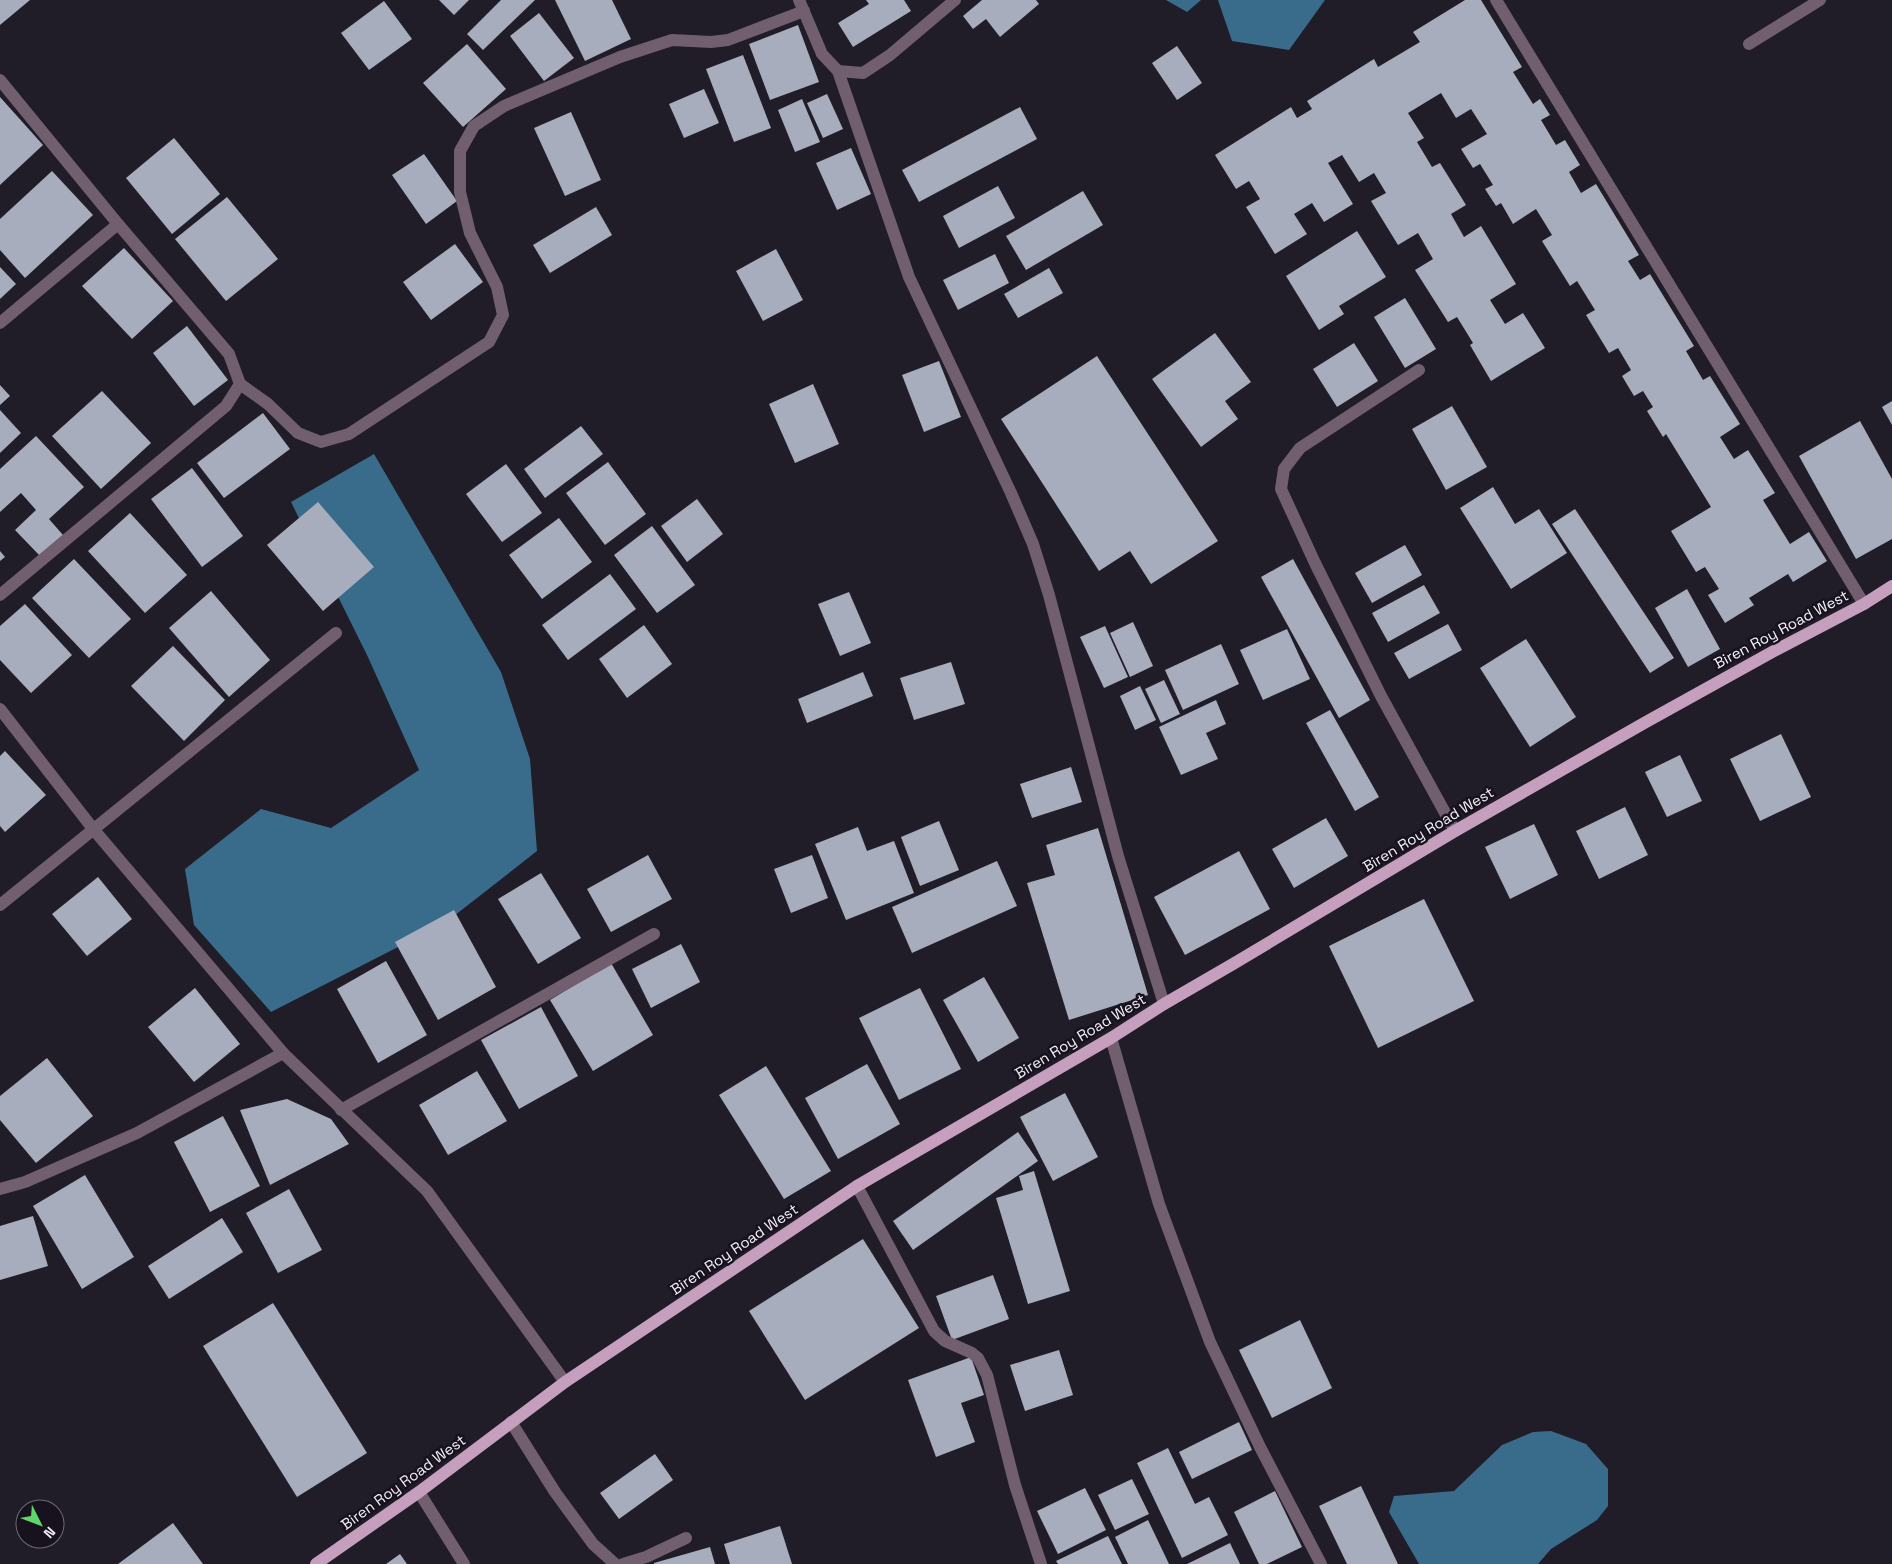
<svg xmlns="http://www.w3.org/2000/svg" width="1892" height="1564" font-family="'Space Grotesk',sans-serif">
<rect width="100%" height="100%" fill="#201c28"/>
<g fill="#396b8b">
<path d="M 1166,0 L 1201,0 L 1187,12 Z"/>
<path d="M 1218,0 L 1325,0 L 1289,50 L 1232,41 Z"/>
<path d="M 374,454 L 501,672 L 530,759 L 537,851 L 445,923 L 271,1012 L 194,925 L 185,869 L 261,809 L 331,828 L 419,770 L 367,655 L 291,502 Z"/>
<path d="M 1551,1431 L 1586,1444 L 1608,1469 L 1608,1506 L 1597,1520 L 1551,1549 L 1538,1564 L 1419,1564 L 1389,1512 L 1394,1496 L 1454,1491 L 1502,1445 L 1533,1432 Z"/>
</g>
<g fill="#a7adbd">
<path d="M 0,0 L 30,0 L 0,25 Z"/>
<path d="M 439,0 L 469,0 L 454,15 Z"/>
<path d="M 501,0 L 535,0 L 483,50 L 467,34 Z"/>
<path d="M 555,0 L 612,0 L 631,39 L 585,61 Z"/>
<path d="M 866,0 L 904,0 L 911,11 L 853,47 L 838,23 L 869,4 Z"/>
<path d="M 982,0 L 1036,0 L 1039,4 L 1000,37 L 986,19 L 973,29 L 963,16 Z"/>
<path d="M 1465,0 L 1481,0 L 1522,67 L 1513,72 L 1533,104 L 1540,99 L 1550,115 L 1541,120 L 1556,145 L 1565,140 L 1580,165 L 1569,172 L 1581,193 L 1596,184 L 1639,255 L 1628,261 L 1640,280 L 1650,274 L 1694,346 L 1686,351 L 1703,380 L 1710,376 L 1740,424 L 1720,437 L 1734,459 L 1748,450 L 1775,493 L 1763,500 L 1790,544 L 1809,532 L 1827,561 L 1793,582 L 1788,574 L 1749,598 L 1754,605 L 1725,623 L 1708,595 L 1719,589 L 1705,567 L 1696,572 L 1671,531 L 1711,507 L 1666,434 L 1663,437 L 1647,411 L 1653,407 L 1643,391 L 1634,396 L 1622,376 L 1631,370 L 1618,348 L 1609,353 L 1586,315 L 1595,310 L 1577,281 L 1570,286 L 1542,241 L 1552,235 L 1536,209 L 1513,224 L 1501,203 L 1496,206 L 1485,189 L 1493,185 L 1480,164 L 1473,168 L 1461,149 L 1487,134 L 1471,109 L 1456,118 L 1441,93 L 1408,113 L 1424,138 L 1417,142 L 1432,167 L 1440,163 L 1466,205 L 1451,214 L 1464,237 L 1481,226 L 1516,284 L 1490,300 L 1505,324 L 1523,313 L 1545,348 L 1491,381 L 1470,345 L 1473,343 L 1457,317 L 1448,322 L 1415,270 L 1433,259 L 1418,233 L 1398,245 L 1371,201 L 1386,193 L 1374,173 L 1359,182 L 1342,155 L 1328,163 L 1353,204 L 1324,222 L 1312,203 L 1294,214 L 1307,234 L 1275,254 L 1246,207 L 1260,199 L 1249,181 L 1236,189 L 1215,155 L 1291,107 L 1297,118 L 1312,109 L 1307,101 L 1374,59 L 1378,67 L 1420,42 L 1413,32 Z"/>
<path d="M 384,1 L 412,39 L 369,70 L 341,33 Z"/>
<path d="M 539,13 L 574,58 L 544,81 L 510,36 Z"/>
<path d="M 798,25 L 819,82 L 770,100 L 749,44 Z"/>
<path d="M 467,44 L 506,89 L 463,127 L 423,83 Z"/>
<path d="M 1177,46 L 1202,83 L 1177,100 L 1152,63 Z"/>
<path d="M 743,55 L 771,128 L 734,142 L 706,69 Z"/>
<path d="M 704,89 L 719,123 L 684,138 L 669,104 Z"/>
<path d="M 827,94 L 843,129 L 823,138 L 807,103 Z"/>
<path d="M 0,97 L 43,145 L 0,185 Z"/>
<path d="M 802,99 L 820,142 L 795,152 L 778,110 Z"/>
<path d="M 1020,107 L 1037,139 L 919,202 L 902,170 Z"/>
<path d="M 571,112 L 601,180 L 565,196 L 534,128 Z"/>
<path d="M 174,138 L 220,194 L 172,234 L 126,178 Z"/>
<path d="M 851,148 L 871,194 L 837,210 L 816,163 Z"/>
<path d="M 424,154 L 457,201 L 426,224 L 392,175 Z"/>
<path d="M 52,171 L 93,215 L 25,278 L 0,250 L 0,219 Z"/>
<path d="M 998,186 L 1015,218 L 959,248 L 943,216 Z"/>
<path d="M 1083,191 L 1103,225 L 1026,270 L 1006,236 Z"/>
<path d="M 227,197 L 278,259 L 226,301 L 175,239 Z"/>
<path d="M 596,207 L 612,235 L 550,273 L 533,245 Z"/>
<path d="M 1357,231 L 1386,277 L 1339,306 L 1344,314 L 1319,330 L 1286,276 Z"/>
<path d="M 455,244 L 483,282 L 431,320 L 403,282 Z"/>
<path d="M 124,248 L 173,301 L 132,339 L 82,286 Z"/>
<path d="M 776,249 L 803,300 L 763,321 L 736,271 Z"/>
<path d="M 995,254 L 1009,283 L 958,310 L 943,280 Z"/>
<path d="M 0,267 L 16,284 L 0,299 Z"/>
<path d="M 1049,268 L 1063,293 L 1018,318 L 1004,294 Z"/>
<path d="M 1405,298 L 1436,349 L 1405,368 L 1374,317 Z"/>
<path d="M 187,326 L 228,380 L 194,406 L 153,353 Z"/>
<path d="M 1215,333 L 1251,382 L 1225,401 L 1238,419 L 1201,447 L 1152,379 Z"/>
<path d="M 1354,343 L 1378,381 L 1337,407 L 1313,369 Z"/>
<path d="M 1097,356 L 1218,541 L 1151,584 L 1130,551 L 1099,571 L 1001,419 Z"/>
<path d="M 939,361 L 961,417 L 924,432 L 902,375 Z"/>
<path d="M 813,384 L 839,444 L 795,463 L 769,404 Z"/>
<path d="M 0,385 L 10,396 L 0,405 Z"/>
<path d="M 102,391 L 151,443 L 101,489 L 52,436 Z"/>
<path d="M 1892,401 L 1892,425 L 1882,407 Z"/>
<path d="M 1452,406 L 1487,467 L 1446,490 L 1412,429 Z"/>
<path d="M 0,410 L 21,433 L 0,453 Z"/>
<path d="M 263,413 L 290,449 L 224,498 L 197,463 Z"/>
<path d="M 1860,421 L 1892,479 L 1892,539 L 1856,559 L 1799,456 Z"/>
<path d="M 581,426 L 603,454 L 545,498 L 524,469 Z"/>
<path d="M 36,436 L 84,487 L 49,519 L 63,535 L 40,556 L 15,530 L 36,510 L 21,493 L 0,512 L 0,469 Z"/>
<path d="M 608,462 L 646,514 L 605,545 L 566,493 Z"/>
<path d="M 506,464 L 542,513 L 502,542 L 466,494 Z"/>
<path d="M 192,468 L 243,536 L 202,567 L 151,499 Z"/>
<path d="M 1493,487 L 1515,524 L 1539,509 L 1567,553 L 1511,589 L 1460,508 Z"/>
<path d="M 697,499 L 723,534 L 687,562 L 661,526 Z"/>
<path d="M 318,502 L 374,567 L 323,611 L 267,545 Z"/>
<path d="M 1575,509 L 1674,658 L 1650,673 L 1552,524 Z"/>
<path d="M 130,513 L 187,575 L 145,613 L 88,551 Z"/>
<path d="M 559,518 L 592,562 L 542,599 L 509,555 Z"/>
<path d="M 652,526 L 695,585 L 657,613 L 614,555 Z"/>
<path d="M 1405,545 L 1422,575 L 1372,603 L 1355,573 Z"/>
<path d="M 0,551 L 5,557 L 0,561 Z"/>
<path d="M 74,559 L 131,619 L 89,658 L 32,598 Z"/>
<path d="M 1293,559 L 1370,700 L 1339,718 L 1261,577 Z"/>
<path d="M 610,574 L 636,609 L 568,660 L 542,625 Z"/>
<path d="M 1424,585 L 1440,613 L 1388,642 L 1372,613 Z"/>
<path d="M 1687,589 L 1720,649 L 1688,667 L 1655,608 Z"/>
<path d="M 211,591 L 270,660 L 229,697 L 169,628 Z"/>
<path d="M 849,592 L 871,643 L 840,656 L 818,604 Z"/>
<path d="M 25,604 L 72,655 L 31,693 L 0,660 L 0,626 Z"/>
<path d="M 1133,622 L 1153,666 L 1130,677 L 1110,633 Z"/>
<path d="M 1448,624 L 1462,650 L 1409,679 L 1394,653 Z"/>
<path d="M 644,625 L 672,664 L 627,698 L 599,659 Z"/>
<path d="M 1105,626 L 1128,677 L 1104,688 L 1080,637 Z"/>
<path d="M 1287,629 L 1310,679 L 1263,700 L 1240,650 Z"/>
<path d="M 1526,639 L 1576,717 L 1530,747 L 1480,668 Z"/>
<path d="M 1221,644 L 1239,684 L 1183,710 L 1165,670 Z"/>
<path d="M 173,646 L 225,700 L 184,741 L 131,686 Z"/>
<path d="M 951,662 L 965,704 L 914,720 L 900,678 Z"/>
<path d="M 863,672 L 873,696 L 807,723 L 798,699 Z"/>
<path d="M 1164,680 L 1180,714 L 1161,723 L 1145,689 Z"/>
<path d="M 1140,686 L 1156,720 L 1135,730 L 1120,696 Z"/>
<path d="M 1216,700 L 1226,724 L 1206,733 L 1218,759 L 1181,775 L 1159,727 Z"/>
<path d="M 1330,710 L 1379,797 L 1355,811 L 1306,723 Z"/>
<path d="M 1781,734 L 1811,797 L 1760,821 L 1730,759 Z"/>
<path d="M 5,751 L 46,795 L 5,832 L 0,826 L 0,756 Z"/>
<path d="M 1680,755 L 1702,801 L 1667,817 L 1645,772 Z"/>
<path d="M 1071,767 L 1082,802 L 1032,818 L 1020,784 Z"/>
<path d="M 1625,807 L 1648,855 L 1599,879 L 1576,831 Z"/>
<path d="M 1326,818 L 1348,856 L 1294,888 L 1272,849 Z"/>
<path d="M 939,821 L 959,870 L 920,886 L 901,837 Z"/>
<path d="M 1534,824 L 1558,875 L 1510,899 L 1485,847 Z"/>
<path d="M 858,827 L 867,851 L 894,841 L 914,893 L 846,920 L 815,844 Z"/>
<path d="M 1098,828 L 1148,995 L 1069,1020 L 1027,883 L 1055,875 L 1046,845 Z"/>
<path d="M 1239,851 L 1270,909 L 1185,955 L 1154,897 Z"/>
<path d="M 648,855 L 672,899 L 611,932 L 587,889 Z"/>
<path d="M 812,855 L 828,898 L 791,913 L 774,869 Z"/>
<path d="M 997,861 L 1017,906 L 912,953 L 892,907 Z"/>
<path d="M 541,873 L 581,938 L 538,964 L 498,899 Z"/>
<path d="M 98,877 L 132,919 L 87,956 L 52,914 Z"/>
<path d="M 1424,899 L 1474,1001 L 1378,1048 L 1329,946 Z"/>
<path d="M 454,910 L 496,987 L 438,1020 L 395,942 Z"/>
<path d="M 681,944 L 700,982 L 651,1008 L 632,969 Z"/>
<path d="M 386,961 L 427,1035 L 378,1063 L 337,989 Z"/>
<path d="M 611,963 L 653,1035 L 593,1071 L 550,1000 Z"/>
<path d="M 984,977 L 1019,1038 L 978,1062 L 943,1000 Z"/>
<path d="M 195,988 L 240,1044 L 194,1082 L 148,1027 Z"/>
<path d="M 920,988 L 961,1069 L 899,1100 L 859,1018 Z"/>
<path d="M 541,1007 L 578,1076 L 519,1109 L 481,1040 Z"/>
<path d="M 47,1058 L 93,1116 L 36,1163 L 0,1120 L 0,1096 Z"/>
<path d="M 867,1064 L 900,1124 L 838,1159 L 805,1098 Z"/>
<path d="M 766,1066 L 831,1171 L 784,1199 L 719,1095 Z"/>
<path d="M 477,1071 L 507,1121 L 448,1155 L 419,1105 Z"/>
<path d="M 1065,1093 L 1098,1157 L 1053,1181 L 1020,1117 Z"/>
<path d="M 287,1099 L 331,1119 L 349,1144 L 270,1185 L 240,1110 Z"/>
<path d="M 223,1116 L 260,1186 L 210,1212 L 174,1142 Z"/>
<path d="M 1018,1132 L 1038,1161 L 913,1250 L 893,1221 Z"/>
<path d="M 1034,1171 L 1070,1291 L 1028,1304 L 996,1198 L 1023,1190 L 1019,1176 Z"/>
<path d="M 85,1175 L 134,1257 L 82,1289 L 33,1206 Z"/>
<path d="M 289,1189 L 322,1250 L 278,1273 L 246,1213 Z"/>
<path d="M 33,1216 L 48,1266 L 0,1280 L 0,1226 Z"/>
<path d="M 222,1218 L 243,1252 L 169,1299 L 148,1266 Z"/>
<path d="M 863,1239 L 919,1328 L 805,1400 L 749,1311 Z"/>
<path d="M 993,1275 L 1009,1319 L 952,1340 L 936,1296 Z"/>
<path d="M 273,1303 L 367,1453 L 297,1497 L 203,1346 Z"/>
<path d="M 1300,1320 L 1332,1388 L 1272,1418 L 1239,1350 Z"/>
<path d="M 1059,1350 L 1073,1395 L 1025,1411 L 1010,1365 Z"/>
<path d="M 971,1357 L 984,1395 L 961,1403 L 975,1442 L 936,1457 L 908,1380 Z"/>
<path d="M 1239,1422 L 1252,1450 L 1192,1479 L 1179,1452 Z"/>
<path d="M 1168,1448 L 1195,1504 L 1209,1497 L 1228,1535 L 1182,1558 L 1137,1463 Z"/>
<path d="M 655,1454 L 673,1480 L 619,1519 L 600,1493 Z"/>
<path d="M 1132,1479 L 1149,1514 L 1115,1530 L 1098,1495 Z"/>
<path d="M 1361,1486 L 1398,1564 L 1347,1564 L 1319,1506 Z"/>
<path d="M 1085,1488 L 1106,1530 L 1058,1554 L 1037,1511 Z"/>
<path d="M 1275,1491 L 1302,1547 L 1267,1564 L 1259,1564 L 1234,1512 Z"/>
<path d="M 1148,1520 L 1169,1564 L 1128,1564 L 1115,1537 Z"/>
<path d="M 173,1523 L 203,1564 L 118,1564 Z"/>
<path d="M 780,1526 L 792,1564 L 730,1564 L 724,1544 Z"/>
<path d="M 1108,1536 L 1122,1564 L 1058,1564 L 1056,1561 Z"/>
<path d="M 1230,1543 L 1240,1564 L 1187,1564 Z"/>
<path d="M 710,1547 L 715,1564 L 654,1564 L 654,1563 Z"/>
<path d="M 400,1554 L 407,1564 L 386,1564 Z"/>
</g>
<g fill="none" stroke-linecap="round" stroke-linejoin="round">
<g stroke="#715e6e" stroke-width="12">
<path d="M 799,0 L 822,54 L 838,71 L 909,277 L 1011,493 L 1033,544 L 1049,595 L 1118,856 L 1164,1004"/>
<path d="M 1496,0 L 1864,604"/>
<path d="M 1749,44 L 1820,0"/>
<path d="M 838,71 L 863,73 L 890,55 L 955,0"/>
<path d="M 0,80 L 118,224 L 229,354 L 240,384 L 226,406 L 0,595"/>
<path d="M 0,323 L 118,224"/>
<path d="M 1419,370 L 1300,448 L 1284,469 L 1281,489 L 1315,563 L 1381,696 L 1455,831"/>
<path d="M 240,384 L 268,404 L 298,433 L 321,442 L 349,434 L 489,342 L 503,315 L 497,287 L 470,233 L 460,192 L 460,151 L 474,126 L 504,106 L 620,57 L 672,40 L 711,42 L 728,40 L 804,11"/>
<path d="M 0,709 L 94,830 L 283,1053 L 427,1191 L 565,1382"/>
<path d="M 0,905 L 336,633"/>
<path d="M 1111,1038 L 1159,1204 L 1210,1342 L 1260,1447 L 1321,1564"/>
<path d="M 341,1110 L 654,934"/>
<path d="M 857,1186 L 934,1331 L 945,1341 L 972,1353 L 978,1358 L 987,1375 L 1015,1485 L 1041,1564"/>
<path d="M 0,1189 L 25,1182 L 137,1133 L 283,1053"/>
<path d="M 511,1422 L 555,1492 L 593,1544 L 615,1564"/>
<path d="M 419,1492 L 464,1564"/>
<path d="M 623,1564 L 646,1557 L 686,1538"/>
</g>
<path stroke="#c69fbf" stroke-width="12" d="M 316,1564 L 419,1492 L 565,1382 L 857,1186 L 1111,1038 L 1164,1004 L 1233,964 L 1455,831 L 1646,722 L 1774,651 L 1864,604 L 1892,586"/>
</g>
<g text-anchor="middle" dominant-baseline="central" stroke-width="5" stroke-linejoin="round" paint-order="stroke">
<g font-size="15" fill="#f2eff8" stroke="#17121e">
<text transform="translate(1781 629) rotate(-28)">Biren Roy Road West</text>
<text transform="translate(1428 829) rotate(-31)">Biren Roy Road West</text>
<text transform="translate(1080 1036) rotate(-31)">Biren Roy Road West</text>
<text transform="translate(734 1249) rotate(-34)">Biren Roy Road West</text>
<text transform="translate(403 1482) rotate(-36)">Biren Roy Road West</text>
</g>
</g>
<g transform="translate(40 1524) rotate(132)"><circle r="24" fill="#17121e" stroke="#6f6a75"/>
<path d="M0-4L9 19L0 12L-9 19Z" fill="#61d46a"/>
<text y="-8" font-size="14" font-weight="bold" text-anchor="middle" fill="#f2eff8">N</text>
</g>
</svg>
